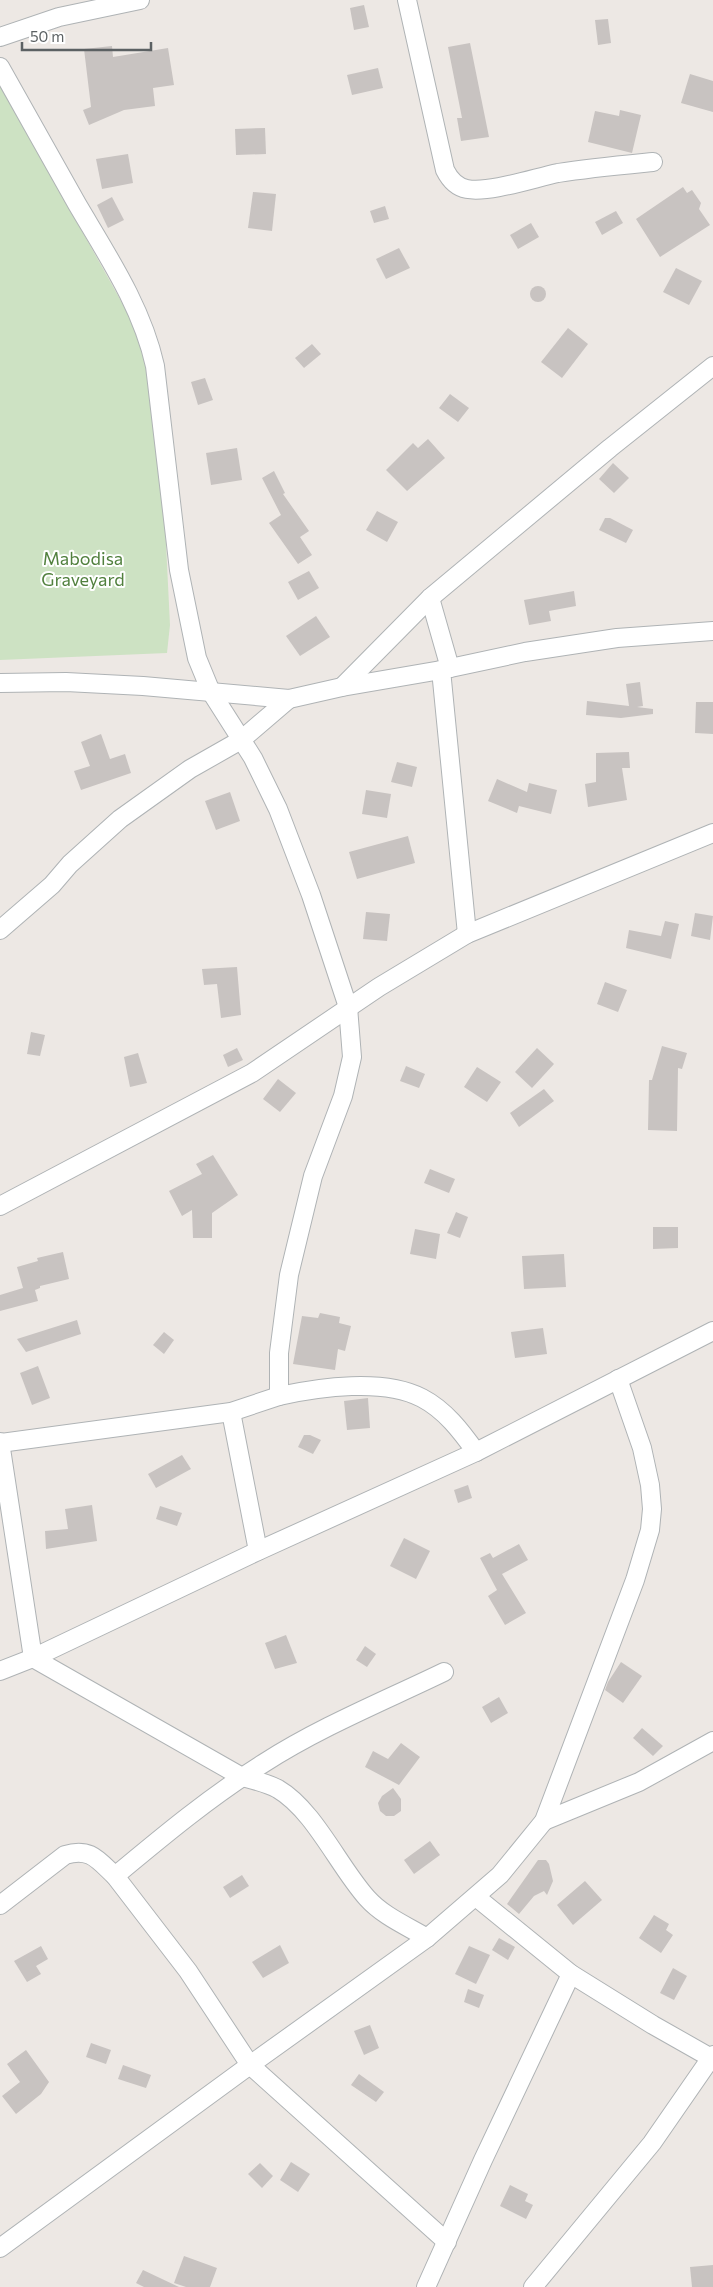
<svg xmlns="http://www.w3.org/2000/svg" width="713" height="2287" font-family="Commissioner,sans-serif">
<rect width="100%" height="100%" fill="#ede8e4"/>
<path fill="#cde2c3" d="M 0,84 L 145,344 L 161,442 L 170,625 L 167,653 L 0,660 Z"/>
<g fill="#c8c3c1">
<path d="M 364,5 L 369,27 L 354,30 L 350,8 Z"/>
<path d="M 608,19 L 611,43 L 598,45 L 595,20 Z"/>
<path d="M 470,43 L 489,137 L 461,141 L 457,118 L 462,118 L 448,47 Z"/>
<path d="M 112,46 L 113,57 L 168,48 L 174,85 L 153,88 L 155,106 L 124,110 L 89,125 L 83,110 L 91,107 L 84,49 Z"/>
<path d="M 378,68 L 383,88 L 352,95 L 347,75 Z"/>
<path d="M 690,74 L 713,81 L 713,112 L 681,103 Z"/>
<path d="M 620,110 L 641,115 L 632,153 L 588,142 L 595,111 L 619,116 Z"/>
<path d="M 265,128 L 266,154 L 236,155 L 235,129 Z"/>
<path d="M 128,154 L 133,183 L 102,189 L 96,159 Z"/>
<path d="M 683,187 L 687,193 L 692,190 L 701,203 L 699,209 L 710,225 L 660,257 L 636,219 Z"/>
<path d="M 253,192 L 276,194 L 272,231 L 248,228 Z"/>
<path d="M 112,197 L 124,220 L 108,228 L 97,205 Z"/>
<path d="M 385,206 L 389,219 L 374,223 L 370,211 Z"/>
<path d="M 616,211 L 623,223 L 602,235 L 595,222 Z"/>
<path d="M 531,223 L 539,237 L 518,249 L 510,235 Z"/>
<path d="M 399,248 L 410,268 L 386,279 L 376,259 Z"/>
<path d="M 676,268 L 702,281 L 689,305 L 663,292 Z"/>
<circle cx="538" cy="294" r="8"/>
<path d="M 568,328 L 588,344 L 562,378 L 541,362 Z"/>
<path d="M 312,344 L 321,354 L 304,368 L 295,358 Z"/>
<path d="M 205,378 L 213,400 L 198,405 L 191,382 Z"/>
<path d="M 450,394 L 469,408 L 458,422 L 439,408 Z"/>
<path d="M 428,439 L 445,458 L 407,491 L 386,470 L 413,443 L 418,448 Z"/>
<path d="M 237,448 L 242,480 L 211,485 L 206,453 Z"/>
<path d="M 613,463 L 629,478 L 614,493 L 599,479 Z"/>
<path d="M 274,471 L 285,493 L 283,494 L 309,531 L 300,537 L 312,555 L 298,564 L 269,523 L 281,515 L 262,478 Z"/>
<path d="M 377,511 L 398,522 L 387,542 L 366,530 Z"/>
<path d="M 605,518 L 610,518 L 633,530 L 626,543 L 599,530 Z"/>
<path d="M 309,571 L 319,588 L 298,600 L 288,582 Z"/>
<path d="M 574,591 L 576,606 L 549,611 L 551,621 L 529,625 L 524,600 Z"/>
<path d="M 316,616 L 330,637 L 300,656 L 286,636 Z"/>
<path d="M 640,682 L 643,706 L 637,707 L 653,709 L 653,714 L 621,718 L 586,715 L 587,701 L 629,706 L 626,684 Z"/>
<path d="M 696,702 L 713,702 L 713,734 L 695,733 Z"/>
<path d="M 101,734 L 110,759 L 125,754 L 131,773 L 81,790 L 74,771 L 90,766 L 81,742 Z"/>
<path d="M 629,752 L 630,768 L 622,768 L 627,800 L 588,807 L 585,784 L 596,782 L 596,753 Z"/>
<path d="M 397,762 L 417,767 L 412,787 L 391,782 Z"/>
<path d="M 497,779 L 527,792 L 529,783 L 557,790 L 551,814 L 519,806 L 517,813 L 488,801 Z"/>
<path d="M 366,790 L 391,794 L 387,818 L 362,814 Z"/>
<path d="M 230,792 L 240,821 L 216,830 L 205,801 Z"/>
<path d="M 408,836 L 415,863 L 357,879 L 349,852 Z"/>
<path d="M 366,912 L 390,914 L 387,941 L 363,939 Z"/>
<path d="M 695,913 L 713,916 L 710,940 L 691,936 Z"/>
<path d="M 665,921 L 679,924 L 671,959 L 626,948 L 629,930 L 661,936 Z"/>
<path d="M 237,967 L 241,1015 L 221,1018 L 217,984 L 204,985 L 202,969 Z"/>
<path d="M 605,982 L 627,990 L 618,1012 L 597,1004 Z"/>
<path d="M 31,1032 L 45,1035 L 40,1056 L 27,1054 Z"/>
<path d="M 662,1046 L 687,1053 L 682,1069 L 678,1068 L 677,1131 L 648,1130 L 649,1080 L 652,1080 Z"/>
<path d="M 237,1048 L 243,1060 L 228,1067 L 223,1055 Z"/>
<path d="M 537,1048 L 554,1064 L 532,1088 L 515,1072 Z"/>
<path d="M 138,1053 L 147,1083 L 130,1087 L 124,1057 Z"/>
<path d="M 406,1066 L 425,1074 L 419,1088 L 400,1081 Z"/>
<path d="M 477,1067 L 501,1082 L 487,1102 L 464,1087 Z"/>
<path d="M 278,1079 L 296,1093 L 280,1112 L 263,1099 Z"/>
<path d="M 544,1089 L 554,1101 L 519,1127 L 510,1113 Z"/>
<path d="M 213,1155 L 238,1195 L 212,1213 L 212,1238 L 193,1238 L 192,1210 L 182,1216 L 169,1191 L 202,1174 L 196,1164 Z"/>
<path d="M 430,1169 L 455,1179 L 449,1193 L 424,1183 Z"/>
<path d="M 456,1212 L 468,1217 L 460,1238 L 447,1233 Z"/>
<path d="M 653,1227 L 678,1227 L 678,1248 L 653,1249 Z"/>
<path d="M 415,1229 L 440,1234 L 436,1259 L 410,1254 Z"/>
<path d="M 63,1252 L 69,1279 L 40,1286 L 40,1288 L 35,1290 L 38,1301 L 0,1311 L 0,1295 L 23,1288 L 17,1267 L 38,1261 L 37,1258 Z"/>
<path d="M 564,1254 L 566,1287 L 524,1289 L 522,1256 Z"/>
<path d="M 320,1313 L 340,1317 L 339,1323 L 351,1326 L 345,1351 L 338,1349 L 335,1370 L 293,1364 L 302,1316 L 318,1318 Z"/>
<path d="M 77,1320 L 81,1334 L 26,1352 L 17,1339 Z"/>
<path d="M 543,1328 L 547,1354 L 515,1358 L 511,1332 Z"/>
<path d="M 164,1332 L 174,1340 L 164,1354 L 153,1345 Z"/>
<path d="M 38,1366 L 50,1398 L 32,1405 L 20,1373 Z"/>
<path d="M 368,1398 L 370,1428 L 347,1430 L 344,1401 Z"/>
<path d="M 304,1435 L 310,1435 L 321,1440 L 313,1454 L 298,1447 Z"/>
<path d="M 182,1455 L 191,1469 L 156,1488 L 148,1474 Z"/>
<path d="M 468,1485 L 472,1498 L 458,1503 L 454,1490 Z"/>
<path d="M 92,1505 L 97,1541 L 46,1549 L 45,1531 L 68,1529 L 65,1509 Z"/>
<path d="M 160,1506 L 182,1513 L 177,1526 L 156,1519 Z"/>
<path d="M 404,1538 L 430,1551 L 416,1579 L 390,1566 Z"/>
<path d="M 519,1544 L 528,1560 L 502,1574 L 526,1613 L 505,1625 L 488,1596 L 497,1590 L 480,1558 L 490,1553 L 493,1558 Z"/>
<path d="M 286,1635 L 297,1663 L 275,1669 L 265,1643 Z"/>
<path d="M 365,1646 L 376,1654 L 367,1667 L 356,1660 Z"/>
<path d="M 621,1662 L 642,1676 L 623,1703 L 605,1690 L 608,1682 Z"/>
<path d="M 499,1697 L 508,1713 L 491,1723 L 482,1707 Z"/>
<path d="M 642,1728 L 663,1746 L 653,1756 L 633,1738 Z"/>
<path d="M 401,1743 L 420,1757 L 399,1785 L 365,1767 L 373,1751 L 388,1759 Z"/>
<path d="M 393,1788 L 401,1799 L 401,1811 L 394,1816 L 386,1816 L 380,1811 L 378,1803 L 382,1796 Z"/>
<path d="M 430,1841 L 440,1855 L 414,1874 L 404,1860 Z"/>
<path d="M 538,1860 L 546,1860 L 549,1864 L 553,1881 L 547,1895 L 544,1891 L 534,1896 L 519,1914 L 507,1904 Z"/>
<path d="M 242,1875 L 249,1886 L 230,1898 L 223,1887 Z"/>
<path d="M 585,1881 L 602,1900 L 573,1925 L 557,1905 Z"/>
<path d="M 654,1915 L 669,1924 L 666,1930 L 673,1935 L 661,1953 L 639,1938 Z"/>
<path d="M 499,1938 L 515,1947 L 508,1960 L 492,1950 Z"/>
<path d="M 280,1945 L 289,1963 L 263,1978 L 252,1962 Z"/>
<path d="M 41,1946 L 48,1959 L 36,1966 L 41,1974 L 27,1982 L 14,1961 Z"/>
<path d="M 469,1946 L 490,1955 L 476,1984 L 455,1974 Z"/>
<path d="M 673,1968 L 687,1976 L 674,2000 L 660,1993 Z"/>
<path d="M 468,1989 L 484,1995 L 479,2008 L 464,2002 Z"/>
<path d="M 370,2025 L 379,2048 L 364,2055 L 354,2031 Z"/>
<path d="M 91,2043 L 111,2050 L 106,2064 L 86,2057 Z"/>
<path d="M 26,2050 L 49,2082 L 41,2094 L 16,2114 L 2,2096 L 20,2082 L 7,2064 Z"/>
<path d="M 123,2065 L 151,2075 L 146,2088 L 118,2079 Z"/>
<path d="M 359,2074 L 384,2092 L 376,2102 L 351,2085 Z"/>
<path d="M 291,2162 L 310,2174 L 298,2192 L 280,2180 Z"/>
<path d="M 260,2163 L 273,2176 L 262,2188 L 248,2174 Z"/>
<path d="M 510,2185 L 528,2194 L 525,2201 L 533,2205 L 526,2219 L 500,2206 Z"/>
<path d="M 184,2256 L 217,2268 L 210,2287 L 186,2287 L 174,2283 Z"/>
<path d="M 713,2265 L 713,2287 L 692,2287 L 690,2267 Z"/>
<path d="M 143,2270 L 179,2287 L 144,2287 L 136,2283 Z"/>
</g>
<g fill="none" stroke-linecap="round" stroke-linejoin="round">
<defs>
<g id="minor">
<path d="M 407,0 L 445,170 C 450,180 456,187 467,189 C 490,193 534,178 558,173 C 589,168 622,165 653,162"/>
<path d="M 0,37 L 59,17 L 140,0"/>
<path d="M 0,67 C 26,113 51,158 77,204 C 107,255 142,307 155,366 L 179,570 L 197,658 L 211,692 L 253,758 L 278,809 L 311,895 L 348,1007 L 352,1057 L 343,1096 L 313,1176 L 289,1275 L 279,1353 L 279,1396 C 320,1387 384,1378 422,1398 C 445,1410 461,1431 476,1452"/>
<path d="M 430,598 L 450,668"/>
<path d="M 441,670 L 467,934"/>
<path d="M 0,683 L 66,682 L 143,686 L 289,699 L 342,687 L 441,670 L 525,652 L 617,638 L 713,631"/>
<path d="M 342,687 L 430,598 L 610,448 L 713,366"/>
<path d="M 0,930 L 52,885 L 70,864 L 120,819 L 190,769 L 241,740 L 289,699"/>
<path d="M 0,1206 L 252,1073 L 379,987 L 467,934 L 713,833"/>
<path d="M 231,1412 L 258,1551"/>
<path d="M 0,1442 L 33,1658 L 242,1777 C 254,1780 267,1783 278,1789 C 314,1810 339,1867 367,1898 C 383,1916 407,1926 427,1938"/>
<path d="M 0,1443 L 231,1412 L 279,1396"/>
<path d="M 0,1671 L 33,1658 L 258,1551 L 476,1452 L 713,1331"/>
<path d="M 444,1672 C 384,1701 320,1727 264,1763 C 211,1796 163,1836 115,1876 L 188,1971 L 250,2065 L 447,2242"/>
<path d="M 544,1821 L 639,1782 L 713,1741"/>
<path d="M 476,1897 L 571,1974 L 653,2025 L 713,2059"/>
<path d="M 0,1905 L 65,1855 C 90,1847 98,1860 115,1876"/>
<path d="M 0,2248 L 250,2065 L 427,1938 L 500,1875 L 544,1821 L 635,1580 L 650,1530 L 652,1509 L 650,1485 L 642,1448 L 618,1379"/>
<path d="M 426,2287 L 483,2160 L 571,1974"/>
<path d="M 533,2287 L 652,2143 L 713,2055"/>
</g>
</defs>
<use href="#minor" stroke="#afb3b5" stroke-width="20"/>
<use href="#minor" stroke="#fff" stroke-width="18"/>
</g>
<g text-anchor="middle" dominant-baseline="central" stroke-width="4" stroke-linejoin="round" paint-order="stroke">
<g font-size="18" fill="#51803e" stroke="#fff">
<text x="83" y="558">Mabodisa<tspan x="83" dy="21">Graveyard</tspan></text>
</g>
</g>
<path d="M22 42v8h129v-8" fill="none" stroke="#5c6163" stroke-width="2.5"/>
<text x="30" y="42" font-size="15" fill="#5c6163" stroke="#ffffff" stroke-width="4" paint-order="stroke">50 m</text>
</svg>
